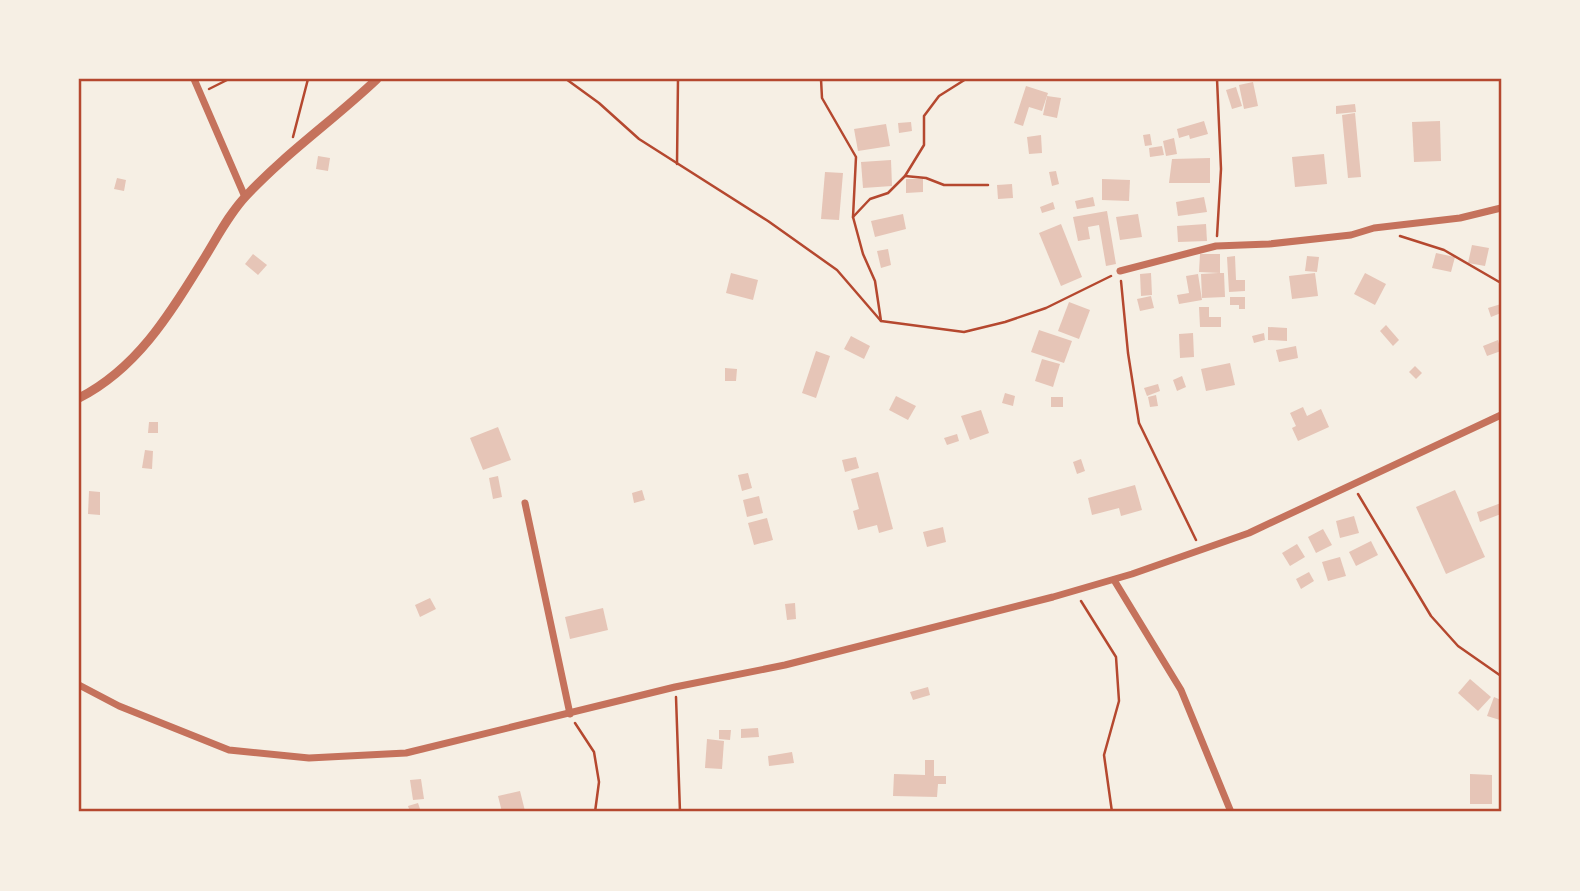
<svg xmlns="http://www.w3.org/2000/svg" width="1580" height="891" font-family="'Work Sans',sans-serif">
<rect width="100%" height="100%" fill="#f6efe4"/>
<g fill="#e6c5b7">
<path d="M 1253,82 L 1258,106 L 1244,109 L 1239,85 Z"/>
<path d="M 1026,86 L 1048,93 L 1042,111 L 1029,107 L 1023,126 L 1014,123 Z"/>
<path d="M 1236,87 L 1242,106 L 1232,109 L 1226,90 Z"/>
<path d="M 1047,96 L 1061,98 L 1057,118 L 1043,115 Z"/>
<path d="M 1355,104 L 1356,112 L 1336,114 L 1336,106 Z"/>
<path d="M 1355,113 L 1361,177 L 1348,178 L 1342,115 Z"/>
<path d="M 1204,121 L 1208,134 L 1190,139 L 1189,135 L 1179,138 L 1177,129 Z"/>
<path d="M 1440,121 L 1441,161 L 1414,162 L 1412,122 Z"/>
<path d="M 911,122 L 912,131 L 899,133 L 898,123 Z"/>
<path d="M 886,124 L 890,146 L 858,151 L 854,129 Z"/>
<path d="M 1150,134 L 1152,145 L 1145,146 L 1143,135 Z"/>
<path d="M 1041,135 L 1042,153 L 1029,154 L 1027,137 Z"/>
<path d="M 1174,138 L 1177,154 L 1166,156 L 1163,141 Z"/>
<path d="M 1162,146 L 1164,155 L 1150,157 L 1149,148 Z"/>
<path d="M 1324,154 L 1327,184 L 1295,187 L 1292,157 Z"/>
<path d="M 318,156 L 330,158 L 328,171 L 316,169 Z"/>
<path d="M 1210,158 L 1210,183 L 1169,183 L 1172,159 Z"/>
<path d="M 891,160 L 892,186 L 863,188 L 861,162 Z"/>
<path d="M 1056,171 L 1059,184 L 1052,186 L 1049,172 Z"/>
<path d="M 825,172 L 843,173 L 839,220 L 821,219 Z"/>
<path d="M 117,178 L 126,180 L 124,191 L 114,189 Z"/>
<path d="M 906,179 L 923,179 L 923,192 L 906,193 Z"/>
<path d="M 1102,179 L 1130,180 L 1129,201 L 1102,200 Z"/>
<path d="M 1012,184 L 1013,198 L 998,199 L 997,185 Z"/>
<path d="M 1093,197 L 1095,206 L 1077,209 L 1075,201 Z"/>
<path d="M 1204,197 L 1207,212 L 1178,216 L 1176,202 Z"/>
<path d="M 1053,202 L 1055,209 L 1042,213 L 1040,207 Z"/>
<path d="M 1107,211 L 1116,264 L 1106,266 L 1099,225 L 1088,227 L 1090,239 L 1078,241 L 1073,217 Z"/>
<path d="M 903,214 L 906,229 L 875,237 L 871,221 Z"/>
<path d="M 1138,214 L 1142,237 L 1120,240 L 1116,217 Z"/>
<path d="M 1061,224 L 1082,277 L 1061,286 L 1039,233 Z"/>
<path d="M 1206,224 L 1207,241 L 1178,242 L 1177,226 Z"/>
<path d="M 1472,245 L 1489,248 L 1485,266 L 1468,263 Z"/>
<path d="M 888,249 L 891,265 L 881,268 L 877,251 Z"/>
<path d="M 1436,253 L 1455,257 L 1451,272 L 1432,268 Z"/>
<path d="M 253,254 L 267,265 L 258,275 L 245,264 Z"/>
<path d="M 1200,254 L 1220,254 L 1220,273 L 1199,272 Z"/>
<path d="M 1235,256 L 1236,280 L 1245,280 L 1245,291 L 1229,292 L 1227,257 Z"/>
<path d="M 1307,256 L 1319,257 L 1317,272 L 1305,271 Z"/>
<path d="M 731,273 L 758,280 L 753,300 L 726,293 Z"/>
<path d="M 1151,273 L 1152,295 L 1141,296 L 1140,274 Z"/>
<path d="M 1218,273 L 1224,273 L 1225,297 L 1202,298 L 1201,274 Z"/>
<path d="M 1315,273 L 1318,296 L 1292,299 L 1289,276 Z"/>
<path d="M 1365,273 L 1386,284 L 1375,305 L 1354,294 Z"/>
<path d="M 1198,274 L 1202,300 L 1179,304 L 1177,295 L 1189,293 L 1186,276 Z"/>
<path d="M 1151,296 L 1154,308 L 1140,311 L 1137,299 Z"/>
<path d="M 1230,297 L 1245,297 L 1245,309 L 1239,309 L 1239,305 L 1230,305 Z"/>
<path d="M 1069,302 L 1090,310 L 1079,339 L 1058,331 Z"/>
<path d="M 1501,304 L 1501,313 L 1491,317 L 1488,308 Z"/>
<path d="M 1199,307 L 1209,307 L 1209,317 L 1221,317 L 1221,327 L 1200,327 Z"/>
<path d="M 1386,325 L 1399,340 L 1393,346 L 1380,331 Z"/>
<path d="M 1268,327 L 1287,328 L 1287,341 L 1268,340 Z"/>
<path d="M 1039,330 L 1072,341 L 1064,363 L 1031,352 Z"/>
<path d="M 1193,333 L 1194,357 L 1180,358 L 1179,334 Z"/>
<path d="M 1264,333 L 1265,340 L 1254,343 L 1252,336 Z"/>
<path d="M 851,336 L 870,346 L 864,359 L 844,349 Z"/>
<path d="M 1498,340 L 1501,351 L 1487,356 L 1483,346 Z"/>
<path d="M 1296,346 L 1298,358 L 1279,362 L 1276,350 Z"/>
<path d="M 816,351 L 830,356 L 816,398 L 802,393 Z"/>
<path d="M 1042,359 L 1060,364 L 1053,387 L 1035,381 Z"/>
<path d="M 1230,363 L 1235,385 L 1206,391 L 1201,369 Z"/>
<path d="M 1415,366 L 1422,373 L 1416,379 L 1409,372 Z"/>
<path d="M 725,368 L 737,369 L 736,381 L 725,381 Z"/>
<path d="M 1182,376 L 1186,387 L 1177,391 L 1173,380 Z"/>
<path d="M 1158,384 L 1160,391 L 1147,396 L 1144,388 Z"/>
<path d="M 1005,393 L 1015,396 L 1013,406 L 1002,403 Z"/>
<path d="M 1156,395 L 1158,406 L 1150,407 L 1148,397 Z"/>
<path d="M 896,396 L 916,406 L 908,420 L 889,410 Z"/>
<rect x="1051" y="397" width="12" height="10"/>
<path d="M 1303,407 L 1307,416 L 1321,409 L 1329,427 L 1298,441 L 1292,428 L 1296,426 L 1290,413 Z"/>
<path d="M 981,410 L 989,433 L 970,440 L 961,416 Z"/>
<path d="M 149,422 L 158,422 L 158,433 L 148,433 Z"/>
<path d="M 498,427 L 511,460 L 483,470 L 470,438 Z"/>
<path d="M 957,434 L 959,441 L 947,445 L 944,438 Z"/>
<path d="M 145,450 L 153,451 L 152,469 L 142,468 Z"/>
<path d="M 856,457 L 859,468 L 845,472 L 842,460 Z"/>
<path d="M 1081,459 L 1085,471 L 1077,474 L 1073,462 Z"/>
<path d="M 878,472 L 893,529 L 879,533 L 877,525 L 858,530 L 853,511 L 859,509 L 851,479 Z"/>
<path d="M 748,473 L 752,488 L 742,491 L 738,475 Z"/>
<path d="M 498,476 L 502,497 L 493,499 L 489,478 Z"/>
<path d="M 1135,485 L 1142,510 L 1121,516 L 1119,508 L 1092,515 L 1088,498 Z"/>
<path d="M 642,490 L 645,500 L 634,503 L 632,493 Z"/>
<path d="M 1455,490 L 1485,557 L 1446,574 L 1416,507 Z"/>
<path d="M 89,491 L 100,492 L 100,515 L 88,514 Z"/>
<path d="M 759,496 L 763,513 L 747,517 L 743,500 Z"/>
<path d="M 1501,503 L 1501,514 L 1480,522 L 1477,512 Z"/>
<path d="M 1354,516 L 1359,533 L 1340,538 L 1336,521 Z"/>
<path d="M 767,518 L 773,540 L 754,545 L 748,523 Z"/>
<path d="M 943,527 L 946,542 L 927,547 L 923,532 Z"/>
<path d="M 1323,529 L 1332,545 L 1316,553 L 1308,537 Z"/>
<path d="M 1371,541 L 1378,555 L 1356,566 L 1349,552 Z"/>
<path d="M 1297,544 L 1305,557 L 1290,566 L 1282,553 Z"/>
<path d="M 1340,557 L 1346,576 L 1328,581 L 1322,562 Z"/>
<path d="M 1309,572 L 1314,581 L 1301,589 L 1296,579 Z"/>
<path d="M 430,598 L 436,609 L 420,617 L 415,605 Z"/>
<path d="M 795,603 L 796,619 L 787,620 L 785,604 Z"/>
<path d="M 603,608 L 608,630 L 570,639 L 565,617 Z"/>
<path d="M 1470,679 L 1491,697 L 1478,711 L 1458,693 Z"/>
<path d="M 928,687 L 930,695 L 913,700 L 910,692 Z"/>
<path d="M 1494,697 L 1501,700 L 1500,720 L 1487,716 Z"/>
<path d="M 758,728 L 759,737 L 741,738 L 741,729 Z"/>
<path d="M 719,730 L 731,730 L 730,740 L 719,739 Z"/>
<path d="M 707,739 L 724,741 L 722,769 L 705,768 Z"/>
<path d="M 792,752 L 794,763 L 769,766 L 768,756 Z"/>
<path d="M 925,760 L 934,760 L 934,776 L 946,776 L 946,784 L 938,784 L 937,797 L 893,796 L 894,774 L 925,775 Z"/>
<path d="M 1470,774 L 1492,775 L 1492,804 L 1470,804 Z"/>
<path d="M 421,779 L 424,799 L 413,800 L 410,780 Z"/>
<path d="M 520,791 L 525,811 L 502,812 L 498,796 Z"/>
<path d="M 418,803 L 421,812 L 410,812 L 408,806 Z"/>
</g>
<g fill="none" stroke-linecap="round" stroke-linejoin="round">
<g stroke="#b5482f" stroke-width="2.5">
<path d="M 566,79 L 599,103 L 639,139 L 768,221 L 837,270 L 881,321 L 964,332 L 1005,322 L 1046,308 L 1111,276"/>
<path d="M 821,79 L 822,98 L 856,157 L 853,217 L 863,254 L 875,281 L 881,321"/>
<path d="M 209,89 L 229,79"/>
<path d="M 293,137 L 308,79"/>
<path d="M 677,164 L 678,79"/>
<path d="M 905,176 L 926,178 L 944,185 L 988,185"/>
<path d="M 853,217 L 870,199 L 888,193 L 905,176 L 924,145 L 924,116 L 939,96 L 966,79"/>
<path d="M 1217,236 L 1221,169 L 1217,79"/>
<path d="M 1400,236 L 1444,250 L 1501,283"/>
<path d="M 1121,281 L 1128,353 L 1139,423 L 1196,540"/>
<path d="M 1358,494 L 1431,616 L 1458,646 L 1501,676"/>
<path d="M 1081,601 L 1116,657 L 1119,701 L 1104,755 L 1112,812"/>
<path d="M 676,697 L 680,812"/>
<path d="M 575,723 L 594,752 L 599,782 L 595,812"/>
</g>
<g stroke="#c5725c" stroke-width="7">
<path d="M 194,79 L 245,197"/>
<path d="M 1120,271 L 1216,246 L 1269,244 L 1351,235 L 1374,228 L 1460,218 L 1501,208"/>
<path d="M 525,503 L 570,714"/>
<path d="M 1114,580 L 1181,690 L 1231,812"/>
<path d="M 79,685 L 119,706 L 229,750 L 309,758 L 406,753 L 675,687 L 785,665 L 1053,597 L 1132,574 L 1249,533 L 1501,415"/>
</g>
<path stroke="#c5725c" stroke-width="9" d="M 79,398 C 138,368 171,312 205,257 C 218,236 229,214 246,196 C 286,153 335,119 377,79"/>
</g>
<rect width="1580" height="891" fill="none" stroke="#f6efe4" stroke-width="161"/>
<rect x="80" y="80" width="1420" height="730" fill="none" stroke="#b5482f" stroke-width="2.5"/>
</svg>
